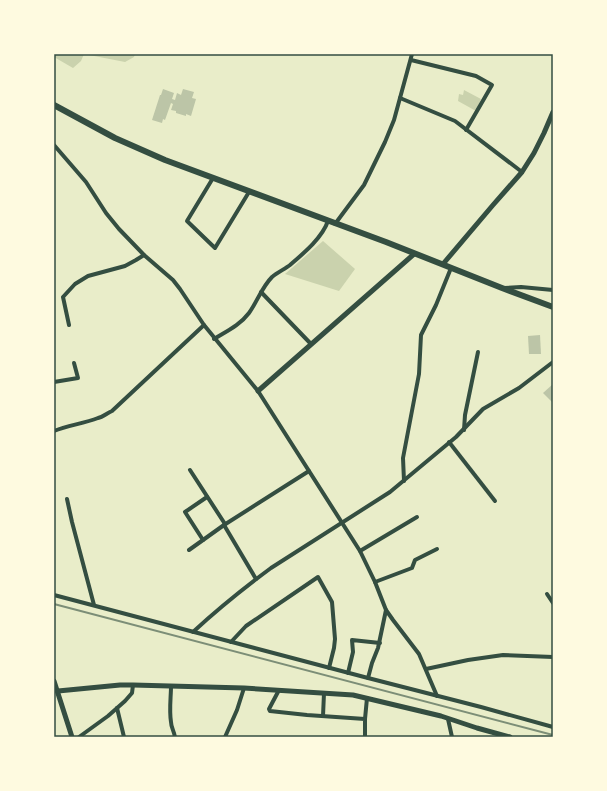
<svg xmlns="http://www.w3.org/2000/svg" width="607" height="791" font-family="Cabin,sans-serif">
<rect width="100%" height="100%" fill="#e9edc9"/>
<g fill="#cad2ad">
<path d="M 54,54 L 135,54 L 134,57 L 125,62 L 84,54 L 81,61 L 73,68 L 54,57 Z"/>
<path d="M 464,90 L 481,99 L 476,111 L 458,101 L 459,94 L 463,95 Z"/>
<path d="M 323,241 L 355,269 L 339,291 L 285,274 Z"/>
</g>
<g fill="#bcc5a7">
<path d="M 163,89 L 174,93 L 172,99 L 175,100 L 177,93 L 181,95 L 183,89 L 194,92 L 192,98 L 196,99 L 191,116 L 186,114 L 186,116 L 176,113 L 176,111 L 171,110 L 173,104 L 171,103 L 165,120 L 163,119 L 162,123 L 152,120 L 160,95 L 161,95 Z"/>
<path d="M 540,335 L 541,354 L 529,354 L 528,336 Z"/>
<path d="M 553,384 L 553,403 L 543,393 Z"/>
</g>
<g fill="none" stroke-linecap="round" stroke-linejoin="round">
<g stroke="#344e41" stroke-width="4">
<path d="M 411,60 L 476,76 L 492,85 L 466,130"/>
<path d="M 400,98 L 455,121 L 522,172"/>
<path d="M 54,145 L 86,182 L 106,213 L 119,229 L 144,255 L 173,280 L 180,289 L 204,325 L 258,391 L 360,551 L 375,582 L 386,610 L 393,620 L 419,654 L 437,696"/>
<path d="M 213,178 L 187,221 L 215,248 L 249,192"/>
<path d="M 335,224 L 364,185 L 385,142 L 394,120 L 412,54"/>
<path d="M 504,288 L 521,287 L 553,290"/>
<path d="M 261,292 L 311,344"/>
<path d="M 69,325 L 63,297 L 75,284 L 88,276 L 125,266 L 136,260 L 144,255"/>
<path d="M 214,339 C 227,331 240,325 249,313 C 257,302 262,287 272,277 C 278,272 285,269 290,265 C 304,253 322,238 328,221"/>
<path d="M 54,382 L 78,378 L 74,363"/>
<path d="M 464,430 L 465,415 L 478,352"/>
<path d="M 54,431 C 68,425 83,424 98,418 C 103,417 107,413 112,411 L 204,325"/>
<path d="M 449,442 L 495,501"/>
<path d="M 190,470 L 225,524"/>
<path d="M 404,481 L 403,458 L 419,374 L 421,335 L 436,305 L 451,268"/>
<path d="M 67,499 L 72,522 L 94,605"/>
<path d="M 224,525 L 256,579"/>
<path d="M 203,540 L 185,512 L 207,497"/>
<path d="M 189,550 L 224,525 L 309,471"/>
<path d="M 360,551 L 417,517"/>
<path d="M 375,582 L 412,568 L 415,560 L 437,549"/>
<path d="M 547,594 L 553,603"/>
<path d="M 54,595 L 368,678 L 481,707 L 553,727"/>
<path d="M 193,632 C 218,609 244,588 271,568 L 390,492 L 456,437 L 483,409 L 519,388 L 553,362"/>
<path d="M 231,642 L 246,626 L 318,577 L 332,602 L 335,639 L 334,648 L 329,668"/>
<path d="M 426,669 L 468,660 L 503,655 L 553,657"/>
<path d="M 348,673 L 353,652 L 352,640 L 380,643"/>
<path d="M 368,678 L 372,663 L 378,648 L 386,610"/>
<path d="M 171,686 C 171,697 169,710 171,722 C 171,727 174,731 175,737"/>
<path d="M 279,690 L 269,709 L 270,711 L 307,715 L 365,719 L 365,737"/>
<path d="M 117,708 L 124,737"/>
<path d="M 323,716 L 324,693"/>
<path d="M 365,719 L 367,698"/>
<path d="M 448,719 L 452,737"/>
<path d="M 79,737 L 108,716 L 125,701 L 132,693 L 133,685"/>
<path d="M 225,737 L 237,710 L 244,688"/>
</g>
<g stroke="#344e41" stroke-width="5">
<path d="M 443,264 L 493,205 L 522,172 L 534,153 L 544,133 L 553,112"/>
<path d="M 258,391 L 414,254"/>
<path d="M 54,681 L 72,737"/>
<path d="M 58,691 L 120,685 L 133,685 L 244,688 L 353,695 L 441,716 L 477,728 L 510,737"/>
</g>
<path stroke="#344e41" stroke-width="6" d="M 54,105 L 115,138 L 165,160 L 386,242 L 502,288 L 553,307"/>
<path stroke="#7c8e77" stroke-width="2" d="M 54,604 L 553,735"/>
</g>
<rect width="607" height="791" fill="none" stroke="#fefae0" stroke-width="110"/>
<rect x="55" y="55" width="497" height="681" fill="none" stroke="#344e41" stroke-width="1.5"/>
</svg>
